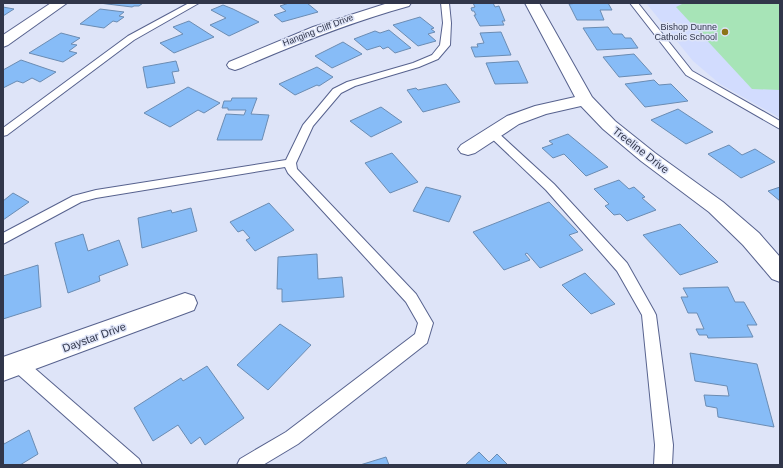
<svg xmlns="http://www.w3.org/2000/svg" width="783" height="468" font-family="Arial,sans-serif">
<rect width="100%" height="100%" fill="#dee4f8"/>
<path fill="#d2dcfe" d="M 646,3 L 780,3 L 780,118 L 720,84 L 693,61 Z"/>
<path fill="#a7e4b7" d="M 684,3 L 780,3 L 780,90 L 752,89 L 676,7 Z"/>
<g fill="#87bcf7" stroke="#6b8cb3">
<path d="M 99,3 L 143,3 L 139,6 L 134,6 L 132,7 Z"/>
<path d="M 289,3 L 307,3 L 318,12 L 282,22 L 274,15 L 286,11 L 280,6 Z"/>
<path d="M 473,3 L 493,3 L 495,7 L 499,6 L 505,21 L 502,21 L 504,25 L 480,26 L 474,15 L 476,15 L 474,11 L 472,11 L 471,8 L 475,7 Z"/>
<path d="M 578,3 L 608,3 L 612,10 L 600,10 L 604,20 L 577,20 L 569,4 Z"/>
<path d="M 223,5 L 233,9 L 259,22 L 229,36 L 210,25 L 226,18 L 211,10 Z"/>
<path d="M 3,7 L 14,9 L 3,16 Z"/>
<path d="M 100,9 L 124,12 L 119,16 L 124,17 L 117,22 L 113,21 L 104,28 L 80,24 Z"/>
<path d="M 420,17 L 434,28 L 431,29 L 435,32 L 428,34 L 436,41 L 418,46 L 393,25 Z"/>
<path d="M 189,21 L 214,37 L 174,53 L 160,43 L 183,34 L 173,27 Z"/>
<path d="M 608,27 L 613,34 L 622,34 L 625,38 L 631,38 L 638,48 L 597,50 L 583,28 Z"/>
<path d="M 389,30 L 411,48 L 395,53 L 388,47 L 383,49 L 380,46 L 367,50 L 354,39 L 375,31 L 380,33 Z"/>
<path d="M 501,32 L 511,55 L 475,57 L 471,47 L 478,47 L 477,44 L 484,43 L 480,33 Z"/>
<path d="M 61,33 L 80,38 L 71,44 L 77,45 L 69,51 L 77,53 L 63,62 L 29,53 Z"/>
<path d="M 343,42 L 362,54 L 332,68 L 315,56 Z"/>
<path d="M 634,54 L 652,74 L 619,77 L 603,57 Z"/>
<path d="M 21,60 L 56,72 L 40,82 L 32,78 L 23,83 L 17,81 L 3,88 L 3,70 Z"/>
<path d="M 176,61 L 179,71 L 172,72 L 175,83 L 147,88 L 143,67 Z"/>
<path d="M 518,61 L 528,83 L 495,84 L 486,63 Z"/>
<path d="M 317,67 L 333,77 L 319,86 L 317,85 L 295,95 L 279,84 Z"/>
<path d="M 654,80 L 659,85 L 671,84 L 688,101 L 645,107 L 625,84 Z"/>
<path d="M 446,84 L 460,102 L 423,112 L 407,90 L 416,88 L 418,90 Z"/>
<path d="M 188,87 L 220,103 L 204,113 L 198,110 L 170,127 L 144,113 Z"/>
<path d="M 232,98 L 257,98 L 251,114 L 269,115 L 262,140 L 217,140 L 226,114 L 244,115 L 246,110 L 228,110 L 228,108 L 222,108 L 224,101 L 231,101 Z"/>
<path d="M 381,107 L 402,122 L 371,137 L 350,121 Z"/>
<path d="M 678,109 L 713,132 L 686,144 L 651,120 Z"/>
<path d="M 568,134 L 608,167 L 586,176 L 564,154 L 553,158 L 542,148 L 553,144 L 549,141 Z"/>
<path d="M 729,145 L 742,155 L 755,149 L 775,162 L 741,178 L 708,154 Z"/>
<path d="M 392,153 L 418,182 L 390,193 L 365,163 Z"/>
<path d="M 619,180 L 629,189 L 634,187 L 645,197 L 642,198 L 656,210 L 627,221 L 620,214 L 614,215 L 605,206 L 609,204 L 594,189 Z"/>
<path d="M 426,187 L 461,196 L 449,222 L 413,211 Z"/>
<path d="M 780,187 L 780,201 L 768,191 Z"/>
<path d="M 13,193 L 29,202 L 3,220 L 3,201 Z"/>
<path d="M 549,202 L 578,232 L 569,235 L 583,250 L 540,268 L 527,253 L 525,254 L 530,260 L 504,270 L 473,232 Z"/>
<path d="M 269,203 L 294,230 L 255,251 L 246,240 L 250,238 L 243,230 L 238,232 L 230,222 Z"/>
<path d="M 191,208 L 197,231 L 142,248 L 138,218 L 171,210 L 172,213 Z"/>
<path d="M 680,224 L 718,262 L 680,275 L 643,235 Z"/>
<path d="M 83,234 L 88,251 L 119,240 L 128,265 L 99,276 L 100,281 L 68,293 L 55,243 Z"/>
<path d="M 317,254 L 318,279 L 342,277 L 344,297 L 282,302 L 282,289 L 277,289 L 278,257 Z"/>
<path d="M 38,265 L 41,307 L 3,319 L 3,276 Z"/>
<path d="M 585,273 L 615,304 L 591,314 L 562,285 Z"/>
<path d="M 728,287 L 735,302 L 744,302 L 757,325 L 747,325 L 753,337 L 708,338 L 707,335 L 699,335 L 696,329 L 704,329 L 697,313 L 688,313 L 681,297 L 688,297 L 683,288 Z"/>
<path d="M 280,324 L 311,345 L 268,390 L 237,365 Z"/>
<path d="M 690,353 L 757,364 L 774,427 L 718,417 L 717,408 L 706,406 L 704,395 L 729,396 L 727,386 L 695,381 Z"/>
<path d="M 207,366 L 244,418 L 205,445 L 200,437 L 191,444 L 178,425 L 153,441 L 134,408 L 181,378 L 183,381 Z"/>
<path d="M 29,430 L 38,454 L 20,465 L 3,465 L 3,440 L 4,444 Z"/>
<path d="M 479,452 L 489,462 L 497,454 L 508,465 L 465,465 Z"/>
<path d="M 386,457 L 389,465 L 360,465 Z"/>
</g>
<g fill="none" stroke-linecap="round" stroke-linejoin="round">
<defs>
<g id="lane">
<path d="M 189,3 L 199,3 L 134,40 L 7,135 L 3,136 L 3,128 L 128,36 Z"/>
<path d="M 441,3 L 449,3 L 451,23 L 450,45 L 438,59 L 419,67 L 355,86 L 341,93 L 313,126 L 296,163 L 297,169 L 416,294 L 433,323 L 427,343 L 298,444 L 263,465 L 237,465 L 240,459 L 286,432 L 415,334 L 418,323 L 406,302 L 288,173 L 285,167 L 96,198 L 81,202 L 3,244 L 3,233 L 73,196 L 96,190 L 286,160 L 303,125 L 333,89 L 347,82 L 413,63 L 432,55 L 440,45 L 443,23 Z"/>
<path d="M 630,3 L 638,3 L 692,71 L 780,121 L 780,129 L 686,75 Z"/>
<path d="M 491,129 L 495,130 L 554,184 L 627,263 L 654,311 L 656,315 L 673,445 L 672,465 L 654,465 L 655,445 L 642,315 L 617,271 L 546,190 L 487,134 L 486,132 Z"/>
<path d="M 19,358 L 25,360 L 139,459 L 142,465 L 120,465 L 13,370 L 11,365 L 13,360 Z"/>
</g>
<g id="street">
<path d="M 51,3 L 67,3 L 8,45 L 3,47 L 3,35 Z"/>
<path d="M 388,3 L 411,3 L 409,6 C 351,22 296,44 241,68 L 235,70 L 229,68 L 227,65 L 229,62 L 313,27 Z"/>
<path d="M 525,3 L 539,3 L 592,97 L 615,121 L 655,153 L 723,202 L 759,233 L 780,257 L 780,282 L 772,279 L 743,245 L 709,212 L 641,161 L 603,129 L 581,106 L 546,114 L 519,124 L 475,153 L 468,155 L 461,153 L 458,149 L 461,145 L 507,116 L 535,106 L 575,97 Z"/>
<path d="M 185,293 L 194,296 L 197,303 L 194,310 L 3,381 L 3,357 Z"/>
</g>
</defs>
<use href="#lane" stroke="#57628e" stroke-width="2"/>
<use href="#street" stroke="#57628e" stroke-width="2"/>
<use href="#lane" fill="#fff" fill-rule="evenodd"/>
<use href="#street" fill="#fff" fill-rule="evenodd"/>
</g>
<circle fill="#8d7419" stroke="#dee4f8" stroke-width="1.5" cx="725" cy="32" r="4"/>
<g text-anchor="middle" dominant-baseline="central" stroke-width="3" stroke-linejoin="round" paint-order="stroke">
<g font-size="9" fill="#31364a" stroke="#dee4f8" text-anchor="end">
<text x="717" y="27">Bishop Dunne<tspan x="717" dy="10">Catholic School</tspan></text>
</g>
<g font-size="9" fill="#31364a" stroke="#dee4f8">
<text transform="translate(318 30) rotate(-21)">Hanging Cliff Drive</text>
</g>
<g font-size="11" fill="#31364a" stroke="#dee4f8">
<text transform="translate(641 150) rotate(38)">Treeline Drive</text>
<text transform="translate(94 337) rotate(-20)">Daystar Drive</text>
</g>
</g>
<rect width="783" height="468" fill="none" stroke="#31364a" stroke-width="8"/>
</svg>
